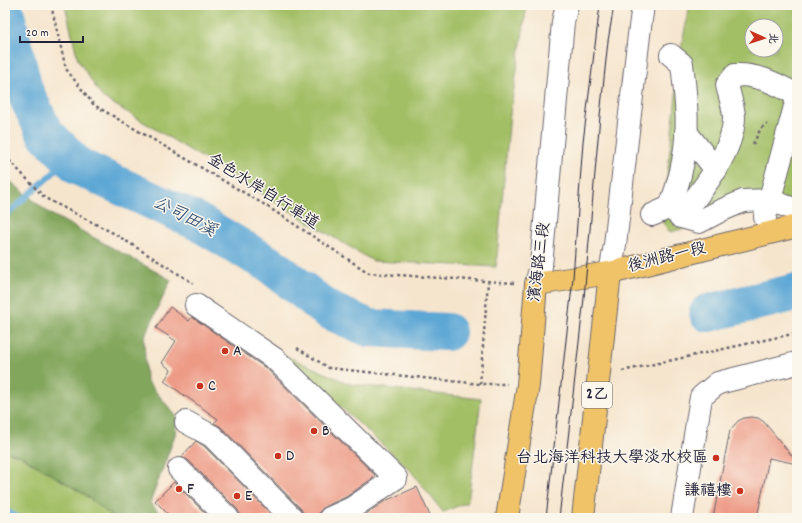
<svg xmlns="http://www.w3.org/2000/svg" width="802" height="523" font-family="Dekko,'LXGW WenKai TC',sans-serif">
<rect width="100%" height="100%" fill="#fbf7ec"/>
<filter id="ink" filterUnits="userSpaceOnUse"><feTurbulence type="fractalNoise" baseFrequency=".025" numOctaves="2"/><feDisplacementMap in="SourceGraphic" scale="8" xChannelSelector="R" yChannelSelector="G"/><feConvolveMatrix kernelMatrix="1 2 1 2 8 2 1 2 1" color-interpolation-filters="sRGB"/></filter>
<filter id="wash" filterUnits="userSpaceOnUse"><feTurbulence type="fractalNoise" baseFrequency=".012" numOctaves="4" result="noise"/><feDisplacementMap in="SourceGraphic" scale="16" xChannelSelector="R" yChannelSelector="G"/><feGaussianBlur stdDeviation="0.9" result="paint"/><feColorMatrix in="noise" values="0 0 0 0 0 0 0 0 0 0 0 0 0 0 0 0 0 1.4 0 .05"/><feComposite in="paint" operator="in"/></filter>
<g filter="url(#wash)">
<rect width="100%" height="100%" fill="#f6e5cd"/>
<g fill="#a3bf66" stroke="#627050" fill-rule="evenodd">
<path d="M 65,5 L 527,5 L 510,114 L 496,267 L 373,261 L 102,97 L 78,60 Z"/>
<path d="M 690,5 L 797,5 L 797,202 L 670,232 L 662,222 L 682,42 ZM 752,26 L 776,26 L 776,50 L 752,50 Z"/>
<path d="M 284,355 L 350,384 L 481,399 L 468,502 L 443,512 L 410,470 Z"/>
<path d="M 5,451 L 21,456 L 84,494 L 114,518 L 5,518 Z"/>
</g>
<path fill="#82a65b" stroke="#52644b" d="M 5,177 L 49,213 L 171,280 L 144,338 L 146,380 L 177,417 L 175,435 L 150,503 L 164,518 L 114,518 L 84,494 L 21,456 L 5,451 Z"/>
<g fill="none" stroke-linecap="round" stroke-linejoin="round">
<g stroke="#5da7d5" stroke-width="6">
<path d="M 5,216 L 70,158"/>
<path d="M 5,510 L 19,518"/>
</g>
<g stroke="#5da7d5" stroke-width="38">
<path d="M 5,11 L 24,90 L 45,133 L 79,167 L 196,221 L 272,266 L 328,310 L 369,328 L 447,332"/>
<path d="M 708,313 L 797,292"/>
</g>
</g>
<g id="blocks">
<g fill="#ed9a85">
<path d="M 170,307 L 189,321 L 192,317 L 267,369 L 375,475 L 370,480 L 346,497 L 324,507 L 320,511 L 318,518 L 304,518 L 304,515 L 301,509 L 221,427 L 214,423 L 218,419 L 164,381 L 171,370 L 162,363 L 176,341 L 156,328 Z"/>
<path d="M 751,417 L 758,418 L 764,422 L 797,462 L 797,464 L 769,458 L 757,518 L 713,518 L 730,430 L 738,421 L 744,418 Z"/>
<path d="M 196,441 L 204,446 L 275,518 L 240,518 L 240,514 L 237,509 L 188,460 L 181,457 Z"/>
<path d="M 174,482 L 210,518 L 172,518 L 155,501 Z"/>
<path d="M 417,487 L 431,518 L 360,518 L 385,501 Z"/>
</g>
</g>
</g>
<g filter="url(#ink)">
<use href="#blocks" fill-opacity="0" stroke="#6c666e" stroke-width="1"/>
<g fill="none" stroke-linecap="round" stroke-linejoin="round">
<defs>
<g id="minor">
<path d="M 686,132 L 716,170"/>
<path d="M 670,207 C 677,188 683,168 685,148 C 689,122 685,90 682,64 L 671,55"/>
<path d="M 652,215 L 670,207 L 681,217 C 702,190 733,153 734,118 C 734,107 729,95 727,85 L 735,75 C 758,74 777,84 797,95"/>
<path d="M 681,217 L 699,222 L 720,211 L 743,201 L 770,200 L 796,210"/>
<path d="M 765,217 L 797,99"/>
<path d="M 610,273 L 615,245 L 639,35 L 643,5"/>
<path d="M 536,284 L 541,266 L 563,22 L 567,5"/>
<path d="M 196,305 L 275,359 L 396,478 L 352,508 L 330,518"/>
<path d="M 186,422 L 212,436 L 292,518"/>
<path d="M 179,469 L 228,518"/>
<path d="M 682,518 L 701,397 L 718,383 L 797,363"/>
</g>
<g id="major">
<path d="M 507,518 L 528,385 L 536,284 L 610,273 L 797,226"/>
<path d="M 583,518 L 610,273"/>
</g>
</defs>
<use href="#minor" stroke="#6c666e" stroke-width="24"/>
<use href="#major" stroke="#6c666e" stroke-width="24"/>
<g stroke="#6c666e" stroke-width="2.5" stroke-dasharray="3 3" stroke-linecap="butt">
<path d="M 51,5 L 66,69 L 94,105 L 265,205 L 369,273 L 514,283"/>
<path d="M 753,144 L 761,128 L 767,124"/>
<path d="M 5,156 L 45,198 L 115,234 L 193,283"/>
<path d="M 297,348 L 329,368 L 480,384 L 507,384"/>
<path d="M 622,371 L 797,333"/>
<path d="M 480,384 L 488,282"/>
</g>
<use href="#minor" stroke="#fff" stroke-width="22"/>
<use href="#major" stroke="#f0c369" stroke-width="22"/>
<g stroke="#22223b" stroke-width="1">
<path d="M 546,518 L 573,278 L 583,142 L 600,5"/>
<path d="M 559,518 L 584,298 L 600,116 L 608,41 L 614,5"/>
</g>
</g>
</g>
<g fill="#c8321e" stroke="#fbf7ec" stroke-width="1.5">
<circle cx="225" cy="351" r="4"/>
<circle cx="200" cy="386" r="4"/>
<circle cx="314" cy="431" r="4"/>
<circle cx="278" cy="456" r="4"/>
<circle cx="716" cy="458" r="4"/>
<circle cx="179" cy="489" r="4"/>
<circle cx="740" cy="491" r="4"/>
<circle cx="237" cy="496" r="4"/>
</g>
<g text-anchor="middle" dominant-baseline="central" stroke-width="3" stroke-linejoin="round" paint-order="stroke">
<rect fill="#fbf7ec" stroke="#636270" stroke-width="1" x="582" y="382" width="30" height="26" rx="3"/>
<g font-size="15" font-weight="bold" fill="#22223b">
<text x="597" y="395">2乙</text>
</g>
<g font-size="16" fill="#22223b" stroke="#fbf7ec">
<text transform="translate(263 192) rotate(32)">金色水岸自行車道</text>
<text transform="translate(667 258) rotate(-14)">後洲路一段</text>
<text transform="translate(540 262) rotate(-83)">濱海路三段</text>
</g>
<g font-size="16" fill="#22223b" stroke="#fbf7ec" text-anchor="start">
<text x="233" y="351">A</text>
<text x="208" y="386">C</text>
<text x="322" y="431">B</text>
<text x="286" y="456">D</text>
<text x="708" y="458" text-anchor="end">台北海洋科技大學淡水校區</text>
<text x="187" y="489">F</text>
<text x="732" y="491" text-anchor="end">謙禧樓</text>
<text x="245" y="496">E</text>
</g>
<g font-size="17" font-style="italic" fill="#3a5779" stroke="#fbf7ec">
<text transform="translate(184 218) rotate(27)">公司田溪</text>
</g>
</g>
<rect width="802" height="523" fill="none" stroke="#fbf7ec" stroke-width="20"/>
<g transform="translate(764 38) rotate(93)"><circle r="19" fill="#fbf7ec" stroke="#a4a2a5"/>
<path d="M0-3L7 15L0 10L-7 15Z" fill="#c8321e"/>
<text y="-6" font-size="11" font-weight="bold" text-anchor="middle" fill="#22223b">北</text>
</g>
<path d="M20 36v6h63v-6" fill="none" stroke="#22223b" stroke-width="2"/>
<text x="26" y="36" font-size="12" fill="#22223b" stroke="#fbf7ec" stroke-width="3" paint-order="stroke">20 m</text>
</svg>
